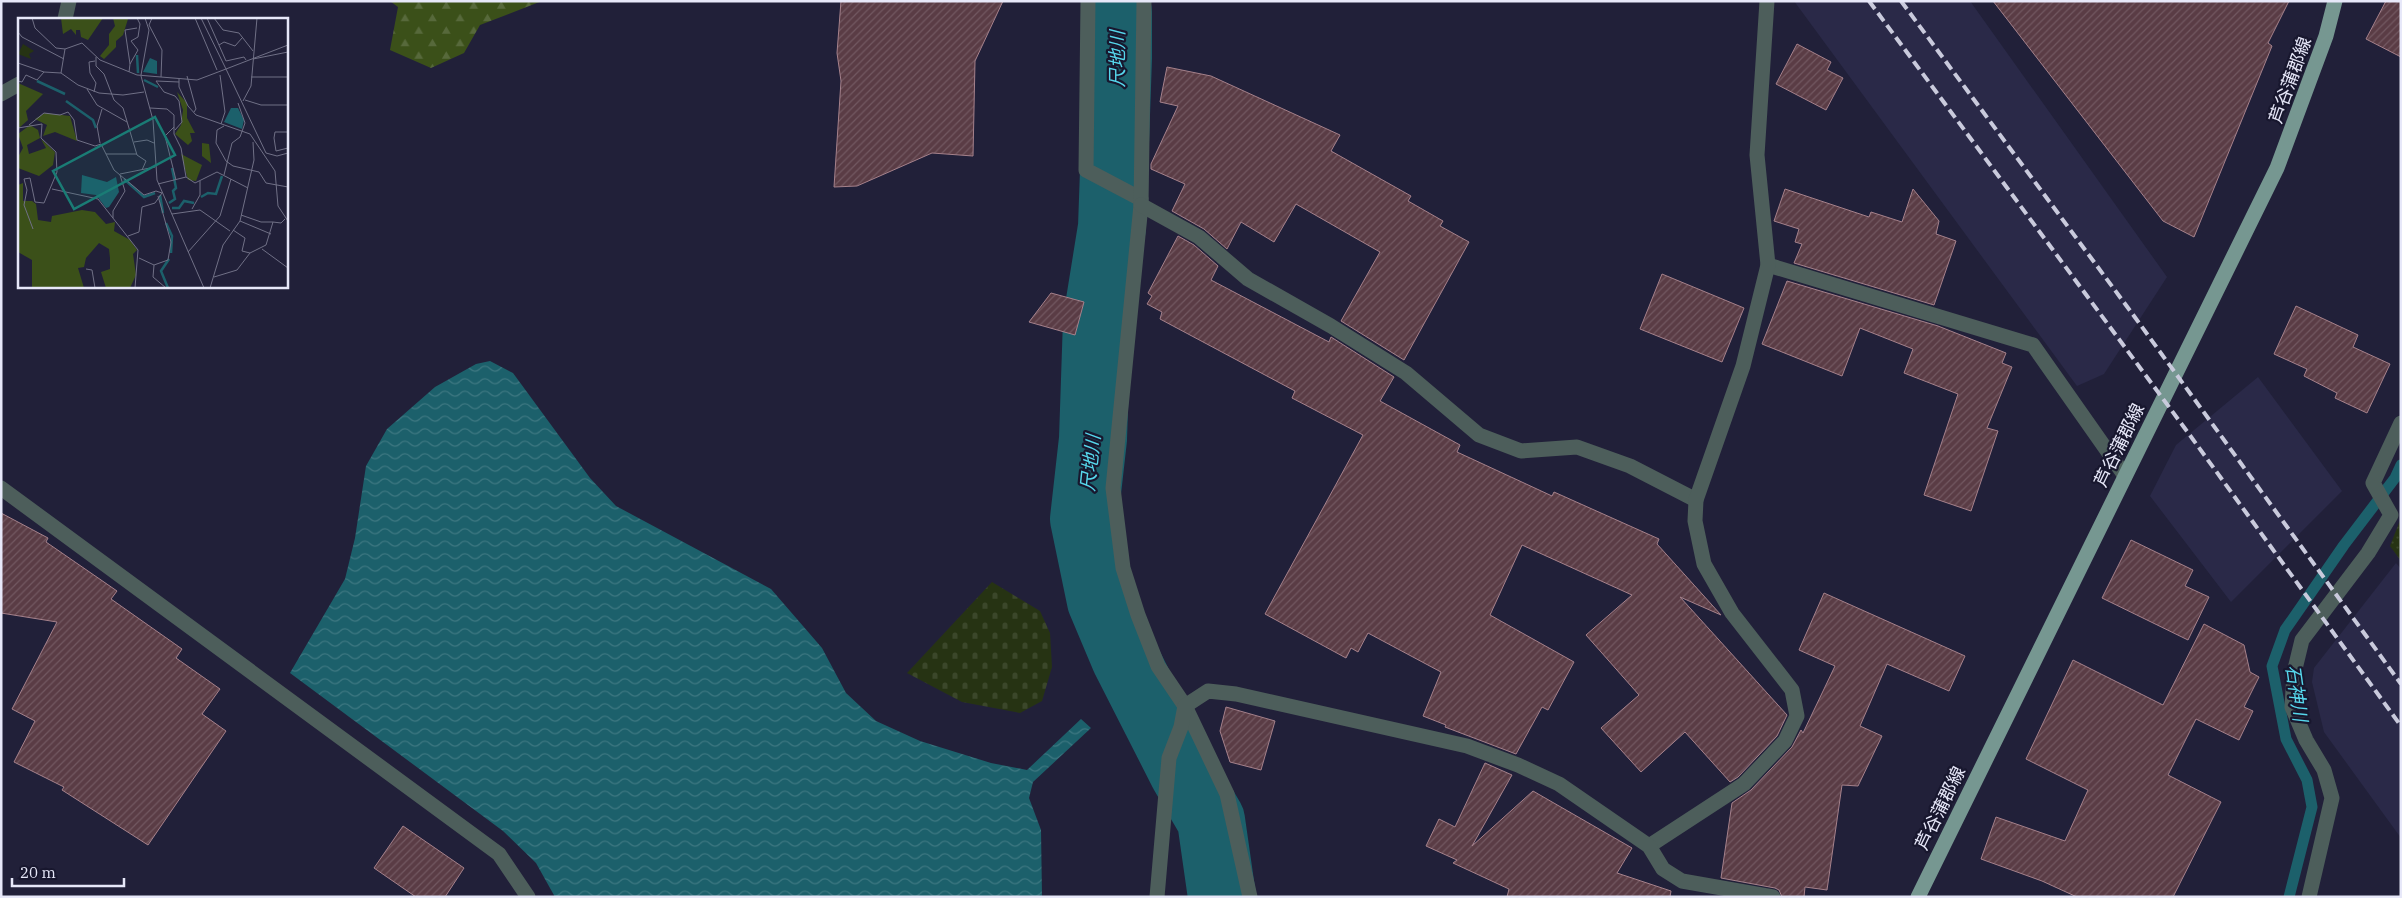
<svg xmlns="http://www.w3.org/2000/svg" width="2402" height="898" font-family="'IBM Plex Serif','Noto Sans JP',serif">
<defs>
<pattern id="grass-dots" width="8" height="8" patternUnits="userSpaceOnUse" patternTransform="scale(1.25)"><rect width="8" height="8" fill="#263313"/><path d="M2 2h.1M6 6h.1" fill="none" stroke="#3b472a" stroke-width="1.8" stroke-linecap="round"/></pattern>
<pattern id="forest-firs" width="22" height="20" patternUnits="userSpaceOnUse" patternTransform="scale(1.25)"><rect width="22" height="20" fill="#3b5019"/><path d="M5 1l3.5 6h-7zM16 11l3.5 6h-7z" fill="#57693b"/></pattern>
<pattern id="cemetery-stones" width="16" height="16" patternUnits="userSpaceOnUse" patternTransform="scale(1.25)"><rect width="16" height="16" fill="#263313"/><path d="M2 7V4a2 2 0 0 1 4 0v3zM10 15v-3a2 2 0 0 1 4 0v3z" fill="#3b472a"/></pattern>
<pattern id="water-waves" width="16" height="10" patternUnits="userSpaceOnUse" patternTransform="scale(1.25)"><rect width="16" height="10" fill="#1c606b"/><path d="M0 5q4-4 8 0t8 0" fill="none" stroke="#3d7781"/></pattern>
<pattern id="building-hatch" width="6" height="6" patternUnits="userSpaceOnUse" patternTransform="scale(1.25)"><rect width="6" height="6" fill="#5a3c45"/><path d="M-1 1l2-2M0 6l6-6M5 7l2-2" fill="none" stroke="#725861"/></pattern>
</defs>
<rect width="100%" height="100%" fill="#212039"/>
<g fill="#2a2948">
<path d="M 1794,1 L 1970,1 L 2167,277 L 2104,374 L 2077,386 Z"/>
<path d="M 2258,377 L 2342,491 L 2231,602 L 2150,496 L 2176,445 Z"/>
<path d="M 2396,563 L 2401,569 L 2401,838 L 2324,732 L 2312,682 L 2314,668 Z"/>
</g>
<path fill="url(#grass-dots)" d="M 2401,518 L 2401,561 L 2390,546 Z"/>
<path fill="url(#forest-firs)" d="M 390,1 L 542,1 L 480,25 L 464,53 L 431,68 L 390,50 L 398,7 Z"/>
<path fill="url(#cemetery-stones)" d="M 992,582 L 1040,611 L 1050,633 L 1052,667 L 1042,701 L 1020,713 L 962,702 L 907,673 Z"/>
<path fill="url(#water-waves)" d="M 490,361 L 513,373 L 590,478 L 616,506 L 771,589 L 822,648 L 846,693 L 876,721 L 920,741 L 991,763 L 1027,770 L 1081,719 L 1091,728 L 1033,782 L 1029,798 L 1041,830 L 1042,897 L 555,897 L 536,863 L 503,831 L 290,673 L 345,579 L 355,538 L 366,466 L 387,429 L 435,387 L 476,364 Z"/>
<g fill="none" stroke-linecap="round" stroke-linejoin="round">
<path stroke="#1c606b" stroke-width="11" d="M 2289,897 L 2312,807 L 2307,780 L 2286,739 L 2272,666 L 2285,630 L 2344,545 L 2395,478 L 2401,465"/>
<path stroke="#1c606b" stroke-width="68" d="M 1115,1 L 1118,12 L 1118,58 L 1112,227 L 1097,320 L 1093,439 L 1084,519 L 1101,601 L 1125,658 L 1183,772 L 1211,820 L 1222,897"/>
</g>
<g fill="url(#building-hatch)" stroke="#a5818b">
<path d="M 841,1 L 1003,1 L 975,61 L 973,156 L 932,153 L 857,186 L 834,187 L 841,81 L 837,53 Z"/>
<path d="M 1993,1 L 2289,1 L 2268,43 L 2272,46 L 2194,237 L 2163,221 Z"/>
<path d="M 2386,1 L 2401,1 L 2401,57 L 2366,39 Z"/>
<path d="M 1797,44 L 1831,62 L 1827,70 L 1843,78 L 1826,110 L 1776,84 Z"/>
<path d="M 1167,67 L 1211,76 L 1340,135 L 1331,151 L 1411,196 L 1408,201 L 1443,221 L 1440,226 L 1469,242 L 1404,360 L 1341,321 L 1380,252 L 1296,204 L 1274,242 L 1241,222 L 1227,249 L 1204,229 L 1172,211 L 1185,184 L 1151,169 L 1151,164 L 1178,106 L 1160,102 Z"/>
<path d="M 1785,189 L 1869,217 L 1871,212 L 1902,222 L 1913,189 L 1939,221 L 1936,234 L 1956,241 L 1934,305 L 1794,263 L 1802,244 L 1795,242 L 1799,229 L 1774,221 Z"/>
<path d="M 1178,236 L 1194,245 L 1218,266 L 1211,280 L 1329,342 L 1331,337 L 1394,377 L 1380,401 L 1460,445 L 1457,452 L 1552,496 L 1554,492 L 1659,539 L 1657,544 L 1721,615 L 1680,597 L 1787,715 L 1777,736 L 1738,777 L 1730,782 L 1685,732 L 1641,772 L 1601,728 L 1639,695 L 1586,635 L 1632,595 L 1522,545 L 1490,615 L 1574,662 L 1548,710 L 1542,707 L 1516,754 L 1445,727 L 1446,725 L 1423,716 L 1441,672 L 1368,633 L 1358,652 L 1351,648 L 1346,658 L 1265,614 L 1363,435 L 1292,398 L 1295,391 L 1160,319 L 1162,312 L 1147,304 L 1152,296 L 1148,293 Z"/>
<path d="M 1662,274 L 1744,308 L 1722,362 L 1640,329 Z"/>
<path d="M 1787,281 L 1938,326 L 2006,353 L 2002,363 L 2012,367 L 1987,428 L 1998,431 L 1971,511 L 1924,495 L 1958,394 L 1904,373 L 1913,349 L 1860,328 L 1842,376 L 1762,344 Z"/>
<path d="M 1051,293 L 1084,302 L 1075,335 L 1029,322 Z"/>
<path d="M 2296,306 L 2358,335 L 2353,347 L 2390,364 L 2367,413 L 2335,398 L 2337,393 L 2304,376 L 2307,369 L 2274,354 Z"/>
<path d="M 1,513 L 48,538 L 46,542 L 117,591 L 111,599 L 182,649 L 176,658 L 220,689 L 202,714 L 226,731 L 148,845 L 62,790 L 64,787 L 14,762 L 35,721 L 12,709 L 57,622 L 1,613 Z"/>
<path d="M 2131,540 L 2193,570 L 2185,586 L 2209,597 L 2188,640 L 2102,598 Z"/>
<path d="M 1824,593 L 1965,656 L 1949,691 L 1887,664 L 1860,726 L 1882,736 L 1858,786 L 1842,785 L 1827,890 L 1805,887 L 1804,897 L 1782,897 L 1779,890 L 1775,888 L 1721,878 L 1732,803 L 1751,790 L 1792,747 L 1801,730 L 1803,733 L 1835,666 L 1799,650 Z"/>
<path d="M 2204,624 L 2244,645 L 2250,672 L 2259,677 L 2244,707 L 2253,711 L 2239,740 L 2196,719 L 2168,775 L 2221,802 L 2173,897 L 2077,897 L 2042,881 L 1981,859 L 1996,817 L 2065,841 L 2088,790 L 2026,759 L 2073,660 L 2163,705 Z"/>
<path d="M 1226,707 L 1275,721 L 1261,770 L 1230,762 L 1220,731 Z"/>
<path d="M 1485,763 L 1512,775 L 1472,846 L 1533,791 L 1632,848 L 1617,873 L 1671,891 L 1670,897 L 1507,897 L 1509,889 L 1453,863 L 1457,860 L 1426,846 L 1439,819 L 1455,827 Z"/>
<path d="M 403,826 L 464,868 L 445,897 L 416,897 L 374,868 Z"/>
</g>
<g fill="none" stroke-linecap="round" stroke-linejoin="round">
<g stroke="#4d5e5b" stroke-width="15">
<path d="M 1088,1 L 1086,170 L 1141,199"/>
<path d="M 1144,1 L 1141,205 L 1113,488 L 1123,568 L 1138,615 L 1158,666 L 1185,706 L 1227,794 L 1250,897"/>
<path d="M 65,19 L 69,1"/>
<path d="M 1,94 L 19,84"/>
<path d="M 1141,205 L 1199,237 L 1248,279 L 1331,326 L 1406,373 L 1479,435 L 1521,451 L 1577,447 L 1630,466 L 1696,500"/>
<path d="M 1768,265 L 2033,345 L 2125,476"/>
<path d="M 1,488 L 499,854 L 528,897"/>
<path d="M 1649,846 L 1744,784 L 1785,741 L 1797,716 L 1792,690 L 1732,613 L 1704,564 L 1695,521 L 1696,500 L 1743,366 L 1768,265 L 1757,155 L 1767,1"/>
<path d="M 1157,897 L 1169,758 L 1181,727 L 1185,706 L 1208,691 L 1236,694 L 1467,746 L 1518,765 L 1559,784 L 1649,846 L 1663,869 L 1682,881 L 1773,897"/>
<path d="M 2309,897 L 2332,798 L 2324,770 L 2306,740 L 2292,707 L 2294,673 L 2302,640 L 2368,553 L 2391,515 L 2373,483 L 2401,423"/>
</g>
<path stroke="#769791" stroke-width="15" d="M 1918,897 L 2277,168 L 2326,36 L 2335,1"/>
<g stroke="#c9cadc" stroke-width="4" stroke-dasharray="10 5" stroke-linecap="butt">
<path d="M 1869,1 L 2189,434 L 2401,726"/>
<path d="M 1901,1 L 2134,316 L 2401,684"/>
</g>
</g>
<g text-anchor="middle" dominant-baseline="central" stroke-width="4.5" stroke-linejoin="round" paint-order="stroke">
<g font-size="18" fill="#e7e8f9" stroke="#18172e">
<text transform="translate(2290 80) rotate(-70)">芦谷蒲郡線</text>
<text transform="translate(2119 445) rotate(-64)">芦谷蒲郡線</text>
<text transform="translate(1940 808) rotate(-64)">芦谷蒲郡線</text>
</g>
<g font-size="19" font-style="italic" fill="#56d6eb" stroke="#18172e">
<text transform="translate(1117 59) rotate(-90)">尺地川</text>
<text transform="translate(1090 463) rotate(-84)">尺地川</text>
<text transform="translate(2297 693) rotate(82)">石神川</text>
</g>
</g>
<g transform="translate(18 18)">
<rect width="270" height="270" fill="#212039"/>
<path d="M 5,26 L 16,33 L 11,36 L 13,41 L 0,36 Z" fill="#263313"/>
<path d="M 43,0 L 85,0 L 70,22 L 63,19 L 62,12 L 58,12 L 58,17 L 53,11 L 45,16 ZM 95,0 L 110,1 L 105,17 L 98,23 L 98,29 L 86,41 L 82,38 L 91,27 L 91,16 L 97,8 ZM 0,65 L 25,76 L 8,93 L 10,102 L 1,110 ZM 159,74 L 169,85 L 169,100 L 177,115 L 172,115 L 174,123 L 170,127 L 157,116 L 163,107 L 165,92 ZM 27,95 L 52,98 L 59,123 L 37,114 L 25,118 L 29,107 L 17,101 ZM 12,107 L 20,112 L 22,120 L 9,127 L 11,136 L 28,130 L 23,121 L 37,134 L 35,147 L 21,158 L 0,150 L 0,139 L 5,130 L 0,116 ZM 184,125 L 191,126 L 193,145 L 184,138 ZM 163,136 L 184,147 L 178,163 L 170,162 ZM 5,165 L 5,183 L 14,183 L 18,186 L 20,202 L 33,204 L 34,198 L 64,192 L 77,194 L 88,206 L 97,204 L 96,213 L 112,222 L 119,232 L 115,236 L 118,257 L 112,270 L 88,270 L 83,254 L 92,251 L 92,240 L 91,231 L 81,225 L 68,240 L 66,249 L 60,250 L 66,270 L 14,270 L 14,242 L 0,234 L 0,167 Z" fill="#3b5019"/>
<path d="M 132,40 L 139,43 L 139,56 L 125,54 ZM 213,90 L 220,90 L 226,102 L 224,111 L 206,104 ZM 64,157 L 89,164 L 98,159 L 101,174 L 91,189 L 88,190 L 78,177 L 63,175 Z" fill="#1c606b"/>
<path fill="none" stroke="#1c606b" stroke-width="2.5" d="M 119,37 L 120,55M 126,62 L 140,69M 19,63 L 47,76M 48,83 L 75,102 L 78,110M 106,161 L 126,179 L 137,175M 142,177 L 145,195M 183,179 L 190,175 L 198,176 L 204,158M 151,185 L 157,181 L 155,173 L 158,170 L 154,150M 154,190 L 161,190 L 166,183 L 176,185M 148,205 L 154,218 L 153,235M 150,270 L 143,253 L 151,241"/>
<path fill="none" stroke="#707086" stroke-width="1" d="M 14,0 L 17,10 L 38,30 L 47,31 L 64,25 L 82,42 L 119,57 L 179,62 L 208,51M 134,0 L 131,7 L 144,32 L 143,59M 177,0 L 199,52M 183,0 L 208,51M 189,0 L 208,43 L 226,39 L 228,42M 196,0 L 205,12 L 221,15 L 235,33M 0,14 L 4,19 L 46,41M 201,27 L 206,24 L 217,28 L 224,20M 270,27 L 208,51 L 248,135 L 259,138 L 270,135M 78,39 L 78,48 L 86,56 L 96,82 L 105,90 L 119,137 L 128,143 L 124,152M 235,41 L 270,34M 0,45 L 26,54 L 43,55 L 60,67 L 81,75 L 105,77 L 126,74M 112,46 L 107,12 L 119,10M 111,54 L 112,46 L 120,32 L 113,23 L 120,19 L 122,6 L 119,0M 43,55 L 47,31M 123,57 L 131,12 L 127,0M 202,57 L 207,94 L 203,106M 123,58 L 135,102 L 139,162 L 186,270M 169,58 L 178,91 L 176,94M 233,59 L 270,59M 161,61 L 161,69 L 170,88 L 178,97 L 232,116 L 257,153 L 260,188 L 270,203M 0,63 L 4,64 L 8,57 L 19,62 L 26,54M 69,71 L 79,87 L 109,104M 76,74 L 78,65 L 72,55 L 71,44 L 77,43M 227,82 L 243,87 L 270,87M 225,83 L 233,68 L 239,0M 132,90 L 149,91 L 156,97 L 156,116 L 163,130 L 168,159M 11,107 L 26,95 L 42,97 L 50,94 L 56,102 L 59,122 L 77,128 L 83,126 L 96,152 L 126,177 L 138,173 L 144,175 L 137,185 L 124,189 L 121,214 L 110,218M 206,108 L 199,112 L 198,125 L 208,143 L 215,148 L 241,154 L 248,165 L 270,169M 156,109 L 147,118 L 158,162M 0,110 L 24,106 L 23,120 L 38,134 L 39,154 L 26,185 L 17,184 L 12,160 L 6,161 L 9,172 L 6,187 L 15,211M 157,112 L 164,104 L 161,83 L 157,78 L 146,74 L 138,63 L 161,64M 270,114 L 257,114 L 256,120 L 258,133 L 270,130M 116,124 L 129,122 L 136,125M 82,125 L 79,108 L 84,91M 88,136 L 119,136M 102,156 L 137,149M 206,157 L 214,125 L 222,119 L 227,105 L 220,85M 140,166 L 168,159 L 177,165 L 199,154 L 230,170M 34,171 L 80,181 L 120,232 L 117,270M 140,178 L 153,224 L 150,242 L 136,247 L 135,259 L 148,270M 174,191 L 182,177 L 182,163M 154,196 L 182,192 L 212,213M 223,197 L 243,204 L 255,204M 95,200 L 95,193 L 107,173 L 102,157M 222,203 L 253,216M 215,212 L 227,220 L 224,233 L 232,235M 244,231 L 270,250M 170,234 L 202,198 L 213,161M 121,240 L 136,247M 68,251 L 74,252 L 77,270M 196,259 L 219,252 L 232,235 L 248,227 L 255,204 L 263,205 L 267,201M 192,270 L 205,227 L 222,203 L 236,142 L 235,124"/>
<path fill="#1a7c75" fill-opacity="0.15" stroke="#1a7c75" stroke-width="2.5" d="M 137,99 L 157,137 L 56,191 L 35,153 Z"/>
<rect width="270" height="270" fill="none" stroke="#e7e8f9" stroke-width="2.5"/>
</g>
<rect width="2402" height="898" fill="none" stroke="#e7e8f9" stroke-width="5"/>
<path d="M12 878v8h112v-8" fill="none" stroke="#e7e8f9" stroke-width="2.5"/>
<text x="20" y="878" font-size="15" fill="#e7e8f9" stroke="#18172e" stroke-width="4" paint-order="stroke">20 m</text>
</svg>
